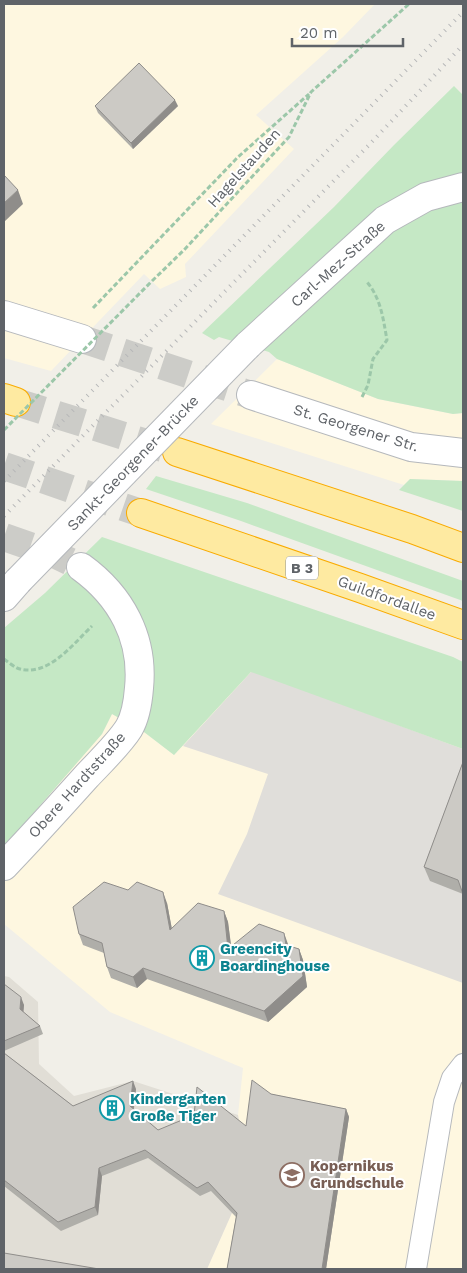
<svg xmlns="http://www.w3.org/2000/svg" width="467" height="1273" font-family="'Work Sans',sans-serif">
<rect width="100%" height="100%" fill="#f1efe8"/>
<g fill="#fef7e0">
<path d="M 4,4 L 375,4 L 343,37 L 256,115 L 294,149 L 185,264 L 186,277 L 160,289 L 144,274 L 51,371 L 4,358 Z"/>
<path d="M 277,359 L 378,399 L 453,414 L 463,413 L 463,481 L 410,479 L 404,485 L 211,424 Z"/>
<path d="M 251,671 L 463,749 L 463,1269 L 207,1269 L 243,1188 L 246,1162 L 238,1115 L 243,1068 L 110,1012 L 4,924 L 4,847 L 102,734 L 112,714 L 144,732 L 174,755 Z"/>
</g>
<path fill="#e0deda" d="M 252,671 L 463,749 L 463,983 L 218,894 L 247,834 L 268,774 L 183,746 Z"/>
<path fill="#e1ded6" d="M 4,976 L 9,977 L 38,1002 L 39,1064 L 74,1096 L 133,1081 L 238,1115 L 246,1162 L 243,1188 L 207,1269 L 81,1269 L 4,1257 Z"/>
<g fill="#c5e8c5">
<path d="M 454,86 L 463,95 L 463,413 L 453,414 L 378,399 L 277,359 L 269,352 L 219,337 L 214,340 L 202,333 L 334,207 L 394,145 Z"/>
<path d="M 156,476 L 247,503 L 463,581 L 463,601 L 241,521 L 146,489 Z"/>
<path d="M 410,479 L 463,481 L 463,511 L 399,490 Z"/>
<path d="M 102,537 L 453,657 L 463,662 L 463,749 L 251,672 L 174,755 L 144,732 L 112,714 L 102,734 L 4,847 L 4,628 L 45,593 Z"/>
</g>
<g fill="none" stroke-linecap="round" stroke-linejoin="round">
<path stroke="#ccccc8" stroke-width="28" stroke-dasharray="28 14" stroke-linecap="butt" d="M 4,537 L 56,555 L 81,567"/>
<path stroke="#ccccc8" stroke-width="28" stroke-dasharray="28 14" stroke-linecap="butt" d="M 82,339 L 251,395"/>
<g stroke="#ccccc8" stroke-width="28" stroke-dasharray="28 14" stroke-linecap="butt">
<path d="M 16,402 L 172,451"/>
<path d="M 4,466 L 141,513"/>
</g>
<defs>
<path id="service" d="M 416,1269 L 444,1102 L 452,1078 L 463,1064"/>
<g id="minor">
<path d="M 248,345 L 385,220 L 426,197 L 463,187"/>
<path d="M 4,597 L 18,581"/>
<path d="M 4,866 C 32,837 59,807 86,777 C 99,763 119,744 129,728 C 136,716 138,701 139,688 C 144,638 121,596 81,567"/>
</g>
<g id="tertiary">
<path d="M 4,315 L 82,339"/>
<path d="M 251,395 L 411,447 L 463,453"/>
</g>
<g id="trunk">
<path d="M 4,398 L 16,402"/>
<path d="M 177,452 L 412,529 L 463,548"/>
<path d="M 141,513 L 360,588 L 463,625"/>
</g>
</defs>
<use href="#service" stroke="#b5b8bc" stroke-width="22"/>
<use href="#minor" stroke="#b5b8bc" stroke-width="30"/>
<use href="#tertiary" stroke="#b5b8bc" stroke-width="30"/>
<use href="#trunk" stroke="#f9ab00" stroke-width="30"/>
<g stroke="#9cc7a9" stroke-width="3" stroke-dasharray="5 2.5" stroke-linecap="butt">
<path d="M 152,281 L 184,250 L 289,137 L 311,92 L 409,4"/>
<path d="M 93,308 L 238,157 L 309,94"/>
<path d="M 362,397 L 368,385 L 373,359 L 387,340 C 383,318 381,299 367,282"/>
<path d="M 4,659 C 8,662 13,666 17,668 C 47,679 73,644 92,626"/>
</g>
<use href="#service" stroke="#fff" stroke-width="20"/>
<use href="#minor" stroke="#fff" stroke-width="28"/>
<use href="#tertiary" stroke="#fff" stroke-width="28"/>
<use href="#trunk" stroke="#feeaa1" stroke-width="28"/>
<g stroke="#b6b7b8" stroke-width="4" stroke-dasharray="1 6" stroke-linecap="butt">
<path d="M 4,481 L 463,12"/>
<path d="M 4,516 L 368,146 L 463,45"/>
</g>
<defs>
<path id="minor-bridge" d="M 18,581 L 248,345"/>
</defs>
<use href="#minor-bridge" stroke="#b5b8bc" stroke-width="30" stroke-linecap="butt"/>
<path stroke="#9cc7a9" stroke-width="3" stroke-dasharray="5 2.5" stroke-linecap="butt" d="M 4,430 L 152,281"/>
<use href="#minor-bridge" stroke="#fff" stroke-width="28"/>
</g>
<g fill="#afaea9">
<path d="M 95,106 L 178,106 L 133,149 L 98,113 Z"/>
<path d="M 463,762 L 463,894 L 430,881 L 424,867 Z"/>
<path d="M 167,903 L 172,929 L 224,911 L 228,922 L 231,947 L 288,944 L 289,946 L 299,949 L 303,960 L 307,987 L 268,1022 L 147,979 L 137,988 L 111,978 L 107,967 L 104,953 L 83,945 L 79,934 Z"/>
<path d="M 4,984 L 24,1005 L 23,1012 L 40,1026 L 43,1034 L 4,1051 Z"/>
<path d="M 4,1053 L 73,1106 L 136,1089 L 134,1109 L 158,1130 L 246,1126 L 271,1094 L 346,1109 L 349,1117 L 326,1269 L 227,1269 L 236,1217 L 211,1191 L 200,1196 L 148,1158 L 102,1176 L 98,1215 L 61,1231 L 4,1186 Z"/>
</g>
<g fill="#8f8d8a">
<path d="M 175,100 L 178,106 L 133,149 L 131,143 Z"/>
<path d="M 18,190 L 23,204 L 4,222 L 4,203 Z"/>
<path d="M 163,892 L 167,903 L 174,941 L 170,930 Z"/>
<path d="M 224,911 L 228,922 L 233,960 L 228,949 Z"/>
<path d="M 284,933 L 288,944 L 290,956 L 286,945 Z"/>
<path d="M 299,949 L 303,960 L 307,987 L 268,1022 L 264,1011 Z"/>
<path d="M 143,968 L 147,979 L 137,988 L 133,977 Z"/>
<path d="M 21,997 L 24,1005 L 23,1017 L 20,1009 Z"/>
<path d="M 133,1081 L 136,1089 L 133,1114 L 130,1106 Z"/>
<path d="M 346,1109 L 349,1117 L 326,1269 L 322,1269 Z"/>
<path d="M 99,1168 L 102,1176 L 98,1215 L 95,1207 Z"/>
</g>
<g fill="#cccac5" stroke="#8f8d8a">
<path d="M 139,63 L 175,100 L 131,143 L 95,106 Z"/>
<path d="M 4,175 L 18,190 L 4,203 Z"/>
<path d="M 463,762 L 463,894 L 458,880 L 424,867 Z"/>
<path d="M 104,882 L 128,890 L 137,882 L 163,892 L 170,930 L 198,903 L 224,911 L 228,949 L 259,924 L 284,933 L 286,945 L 299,949 L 303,976 L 264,1011 L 143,968 L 133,977 L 107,967 L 102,943 L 79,934 L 73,907 Z"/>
<path d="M 4,984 L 21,997 L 20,1009 L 40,1026 L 4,1041 Z"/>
<path d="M 4,1053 L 73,1106 L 133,1081 L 130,1106 L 158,1130 L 194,1115 L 197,1087 L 246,1126 L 252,1080 L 271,1094 L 346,1109 L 322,1269 L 227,1269 L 237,1213 L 208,1182 L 197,1188 L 145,1150 L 99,1168 L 95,1207 L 58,1222 L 4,1180 Z"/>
<path d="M 4,1253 L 99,1269 L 4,1269 Z"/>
</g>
<defs>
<symbol id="building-ring" viewBox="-11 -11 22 22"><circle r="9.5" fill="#fff" stroke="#0f9aa8" stroke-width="1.5"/><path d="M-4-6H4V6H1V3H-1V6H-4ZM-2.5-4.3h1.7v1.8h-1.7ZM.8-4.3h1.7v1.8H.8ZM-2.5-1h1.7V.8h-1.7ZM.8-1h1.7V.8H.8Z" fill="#0f9aa8"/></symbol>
<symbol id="school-ring" viewBox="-11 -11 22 22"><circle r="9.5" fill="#fff" stroke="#8d6e63" stroke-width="1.5"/><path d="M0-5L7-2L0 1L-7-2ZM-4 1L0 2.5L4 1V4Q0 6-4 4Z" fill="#8d6e63"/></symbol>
</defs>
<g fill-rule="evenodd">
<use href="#building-ring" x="188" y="944" width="28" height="28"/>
<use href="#building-ring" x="98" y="1094" width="28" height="28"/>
<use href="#school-ring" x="278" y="1161" width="28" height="28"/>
</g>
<g text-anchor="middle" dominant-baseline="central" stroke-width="4" stroke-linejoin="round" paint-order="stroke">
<rect fill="#fff" stroke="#8f9295" stroke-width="1" x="286" y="556.5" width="32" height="23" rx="4"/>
<g font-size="14" font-weight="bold" fill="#5f6368">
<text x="302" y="568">B 3</text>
</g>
<g font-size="15" fill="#5f6368" stroke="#fff">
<text transform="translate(244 168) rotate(-48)">Hagelstauden</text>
<text transform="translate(338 264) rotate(-42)">Carl-Mez-Straße</text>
<text transform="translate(356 428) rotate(17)">St. Georgener Str.</text>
<text transform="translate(133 463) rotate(-46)">Sankt-Georgener-Brücke</text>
<text transform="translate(387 598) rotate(20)">Guildfordallee</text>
<text transform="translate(77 785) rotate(-48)">Obere Hardtstraße</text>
</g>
<g font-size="15" font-weight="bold" fill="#0d838f" stroke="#fff" text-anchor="start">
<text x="220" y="949">Greencity<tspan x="220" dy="17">Boardinghouse</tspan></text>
<text x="130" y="1099">Kindergarten<tspan x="130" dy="17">Große Tiger</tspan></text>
</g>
<g font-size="15" font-weight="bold" fill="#785e54" stroke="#fff" text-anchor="start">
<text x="310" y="1166">Kopernikus<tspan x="310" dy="17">Grundschule</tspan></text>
</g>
</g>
<rect width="467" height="1273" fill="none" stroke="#5f6368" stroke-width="10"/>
<path d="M292 38v8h111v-8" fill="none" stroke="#5f6368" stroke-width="2.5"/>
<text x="300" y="38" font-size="15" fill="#5f6368" stroke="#ffffff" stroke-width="4" paint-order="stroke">20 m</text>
</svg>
